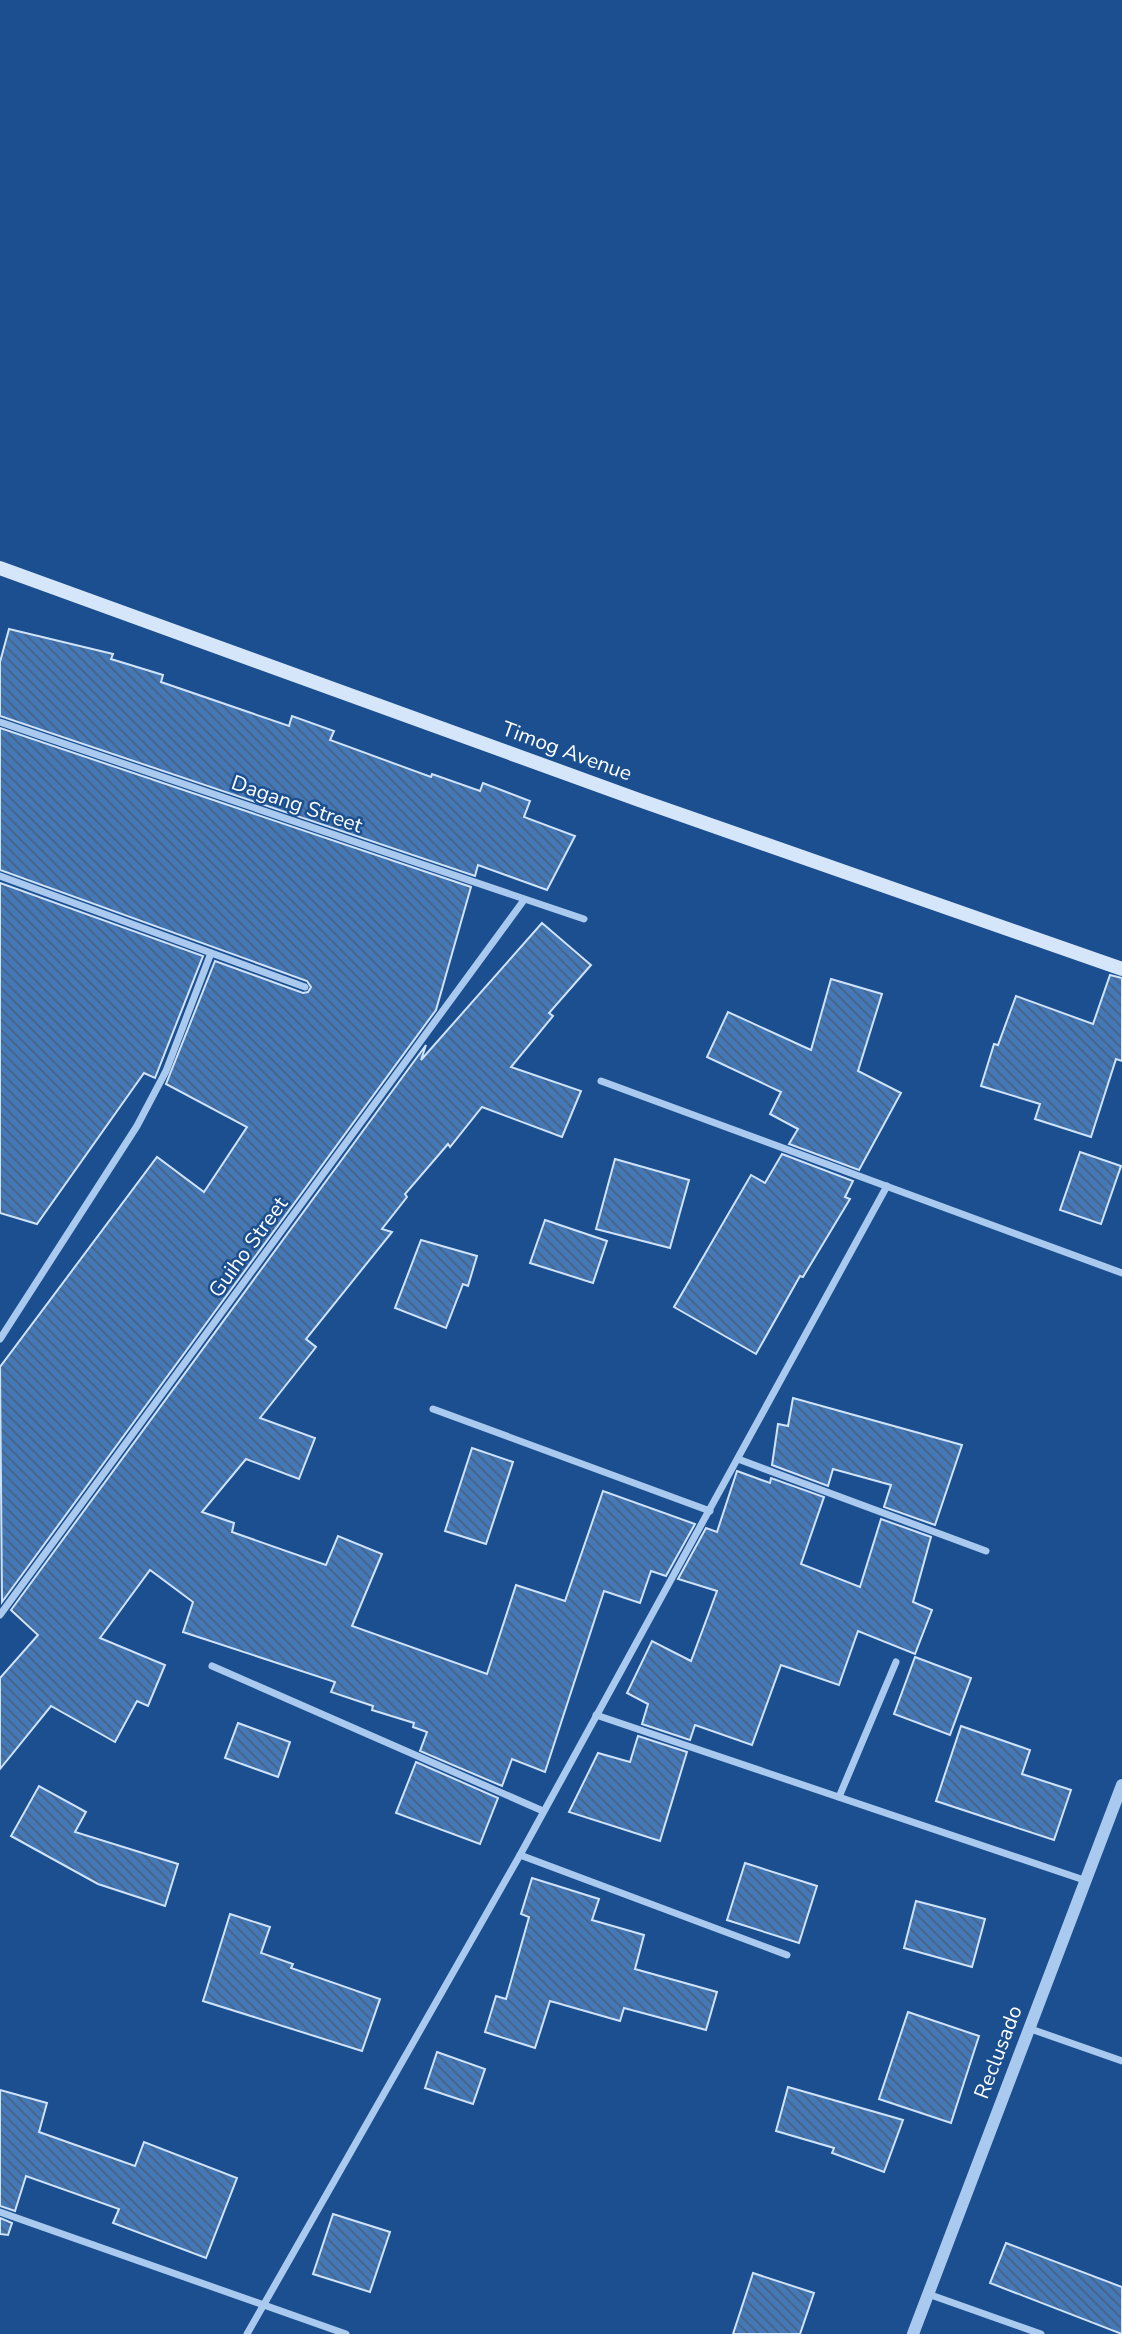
<svg xmlns="http://www.w3.org/2000/svg" width="1122" height="2334" font-family="'Nunito Sans',sans-serif">
<defs>
<pattern id="building-back-hatch" width="6" height="6" patternUnits="userSpaceOnUse" patternTransform="scale(1.75)"><rect width="6" height="6" fill="#4478b7"/><path d="M-1 5l2 2M0 0l6 6M5-1l2 2" fill="none" stroke="#486282"/></pattern>
</defs>
<rect width="100%" height="100%" fill="#1b4f8f"/>
<g fill="url(#building-back-hatch)" stroke="#cfe3fa" stroke-width="2">
<path d="M 9,629 L 113,654 L 111,659 L 163,675 L 161,682 L 289,726 L 292,716 L 334,731 L 330,740 L 431,777 L 432,774 L 480,791 L 483,783 L 530,801 L 524,817 L 575,836 L 547,890 L 478,865 L 475,876 L 0,716 L 0,662 Z"/>
<path d="M 0,728 L 471,887 L 436,1010 L 2,1602 L 0,1367 L 157,1157 L 204,1192 L 247,1127 L 166,1084 L 215,961 L 303,993 L 308,992 L 311,987 L 307,981 L 0,870 Z"/>
<path d="M 0,883 L 203,956 L 155,1078 L 144,1073 L 37,1224 L 0,1213 Z"/>
<path d="M 542,923 L 591,965 L 549,1013 L 553,1016 L 511,1067 L 581,1091 L 562,1137 L 482,1107 L 450,1147 L 448,1144 L 405,1194 L 407,1197 L 382,1229 L 392,1232 L 306,1339 L 316,1347 L 260,1418 L 315,1438 L 299,1479 L 246,1459 L 202,1512 L 234,1523 L 232,1532 L 326,1565 L 338,1536 L 382,1554 L 352,1626 L 487,1674 L 516,1585 L 565,1601 L 603,1491 L 695,1524 L 666,1576 L 651,1571 L 640,1603 L 604,1591 L 545,1772 L 512,1759 L 502,1786 L 420,1751 L 427,1732 L 413,1727 L 414,1723 L 372,1710 L 373,1706 L 331,1692 L 335,1682 L 183,1632 L 193,1602 L 150,1570 L 100,1638 L 165,1665 L 148,1706 L 137,1701 L 115,1742 L 51,1706 L 0,1769 L 0,1678 L 38,1635 L 11,1610 L 426,1045 L 421,1060 Z"/>
<path d="M 1110,975 L 1122,978 L 1122,1061 L 1116,1059 L 1091,1137 L 1035,1119 L 1040,1104 L 981,1086 L 994,1044 L 998,1045 L 1016,996 L 1093,1024 Z"/>
<path d="M 831,979 L 882,994 L 858,1071 L 901,1093 L 859,1170 L 789,1144 L 798,1129 L 770,1114 L 781,1092 L 707,1057 L 728,1012 L 811,1050 Z"/>
<path d="M 1080,1152 L 1121,1166 L 1101,1224 L 1060,1210 Z"/>
<path d="M 782,1154 L 853,1181 L 845,1197 L 850,1199 L 803,1277 L 800,1276 L 756,1354 L 674,1307 L 751,1175 L 765,1183 Z"/>
<path d="M 615,1159 L 689,1180 L 670,1248 L 596,1229 Z"/>
<path d="M 545,1220 L 607,1241 L 593,1283 L 530,1263 Z"/>
<path d="M 421,1240 L 477,1256 L 468,1286 L 463,1284 L 446,1328 L 395,1308 Z"/>
<path d="M 793,1398 L 962,1445 L 935,1525 L 884,1507 L 891,1485 L 833,1469 L 828,1486 L 772,1465 L 778,1424 L 788,1426 Z"/>
<path d="M 472,1448 L 513,1462 L 486,1544 L 445,1531 Z"/>
<path d="M 737,1471 L 770,1483 L 771,1478 L 824,1497 L 801,1564 L 860,1587 L 881,1519 L 931,1537 L 913,1602 L 932,1610 L 915,1654 L 858,1631 L 839,1685 L 781,1665 L 752,1745 L 695,1725 L 690,1740 L 642,1724 L 648,1704 L 627,1693 L 652,1641 L 691,1661 L 717,1591 L 678,1579 L 706,1528 L 717,1532 Z"/>
<path d="M 915,1657 L 971,1678 L 950,1735 L 894,1714 Z"/>
<path d="M 238,1723 L 290,1742 L 278,1777 L 225,1758 Z"/>
<path d="M 961,1726 L 1030,1750 L 1022,1774 L 1071,1790 L 1054,1840 L 936,1801 Z"/>
<path d="M 638,1736 L 687,1752 L 660,1841 L 569,1812 L 598,1753 L 630,1762 Z"/>
<path d="M 416,1762 L 498,1798 L 480,1844 L 396,1813 Z"/>
<path d="M 39,1786 L 86,1812 L 75,1832 L 178,1864 L 165,1906 L 98,1884 L 11,1836 Z"/>
<path d="M 745,1863 L 817,1886 L 799,1943 L 727,1920 Z"/>
<path d="M 532,1878 L 599,1899 L 592,1920 L 644,1935 L 635,1969 L 717,1992 L 706,2030 L 624,2008 L 620,2021 L 550,2001 L 535,2048 L 485,2032 L 496,1996 L 506,1999 L 529,1917 L 521,1914 Z"/>
<path d="M 916,1901 L 985,1919 L 972,1967 L 904,1948 Z"/>
<path d="M 230,1914 L 270,1927 L 261,1953 L 293,1964 L 291,1968 L 380,1999 L 362,2051 L 203,2001 Z"/>
<path d="M 908,2012 L 979,2036 L 951,2123 L 879,2099 Z"/>
<path d="M 437,2052 L 485,2069 L 473,2104 L 425,2088 Z"/>
<path d="M 788,2087 L 903,2120 L 884,2172 L 832,2153 L 834,2148 L 776,2131 Z"/>
<path d="M 0,2090 L 47,2103 L 39,2132 L 135,2166 L 144,2142 L 237,2178 L 206,2258 L 113,2223 L 119,2209 L 26,2176 L 15,2211 L 0,2206 Z"/>
<path d="M 333,2214 L 390,2232 L 370,2292 L 313,2274 Z"/>
<path d="M 0,2218 L 12,2223 L 8,2235 L 0,2234 Z"/>
<path d="M 1006,2243 L 1122,2287 L 1122,2334 L 990,2283 Z"/>
<path d="M 753,2273 L 814,2293 L 800,2334 L 733,2334 Z"/>
</g>
<g fill="none" stroke-linecap="round" stroke-linejoin="round">
<g stroke="#a9c9ee" stroke-width="7">
<path d="M 0,722 L 584,919"/>
<path d="M 0,876 L 305,987"/>
<path d="M 601,1081 L 1122,1273"/>
<path d="M 0,1339 L 137,1126 L 166,1071 L 211,953"/>
<path d="M 433,1409 L 710,1511"/>
<path d="M 738,1459 L 986,1551"/>
<path d="M 0,1615 L 524,900"/>
<path d="M 212,1666 L 543,1811"/>
<path d="M 596,1715 L 1084,1880"/>
<path d="M 839,1797 L 896,1662"/>
<path d="M 520,1855 L 787,1955"/>
<path d="M 1028,2028 L 1122,2061"/>
<path d="M 0,2212 L 346,2334"/>
<path d="M 928,2294 L 1041,2334"/>
<path d="M 247,2334 L 520,1855 L 887,1186"/>
</g>
<path stroke="#a9c9ee" stroke-width="12" d="M 913,2334 L 1122,1785"/>
<path stroke="#d6e6fa" stroke-width="14" d="M 0,568 L 639,800 L 1122,969"/>
</g>
<g text-anchor="middle" dominant-baseline="central" stroke-width="5" stroke-linejoin="round" paint-order="stroke">
<g font-size="21" fill="#fff" stroke="#1b4f8f">
<text transform="translate(567 751) rotate(20)">Timog Avenue</text>
<text transform="translate(297 804) rotate(19)">Dagang Street</text>
<text transform="translate(248 1247) rotate(-54)">Guiho Street</text>
<text transform="translate(998 2052) rotate(-69)">Reclusado</text>
</g>
</g>
</svg>
